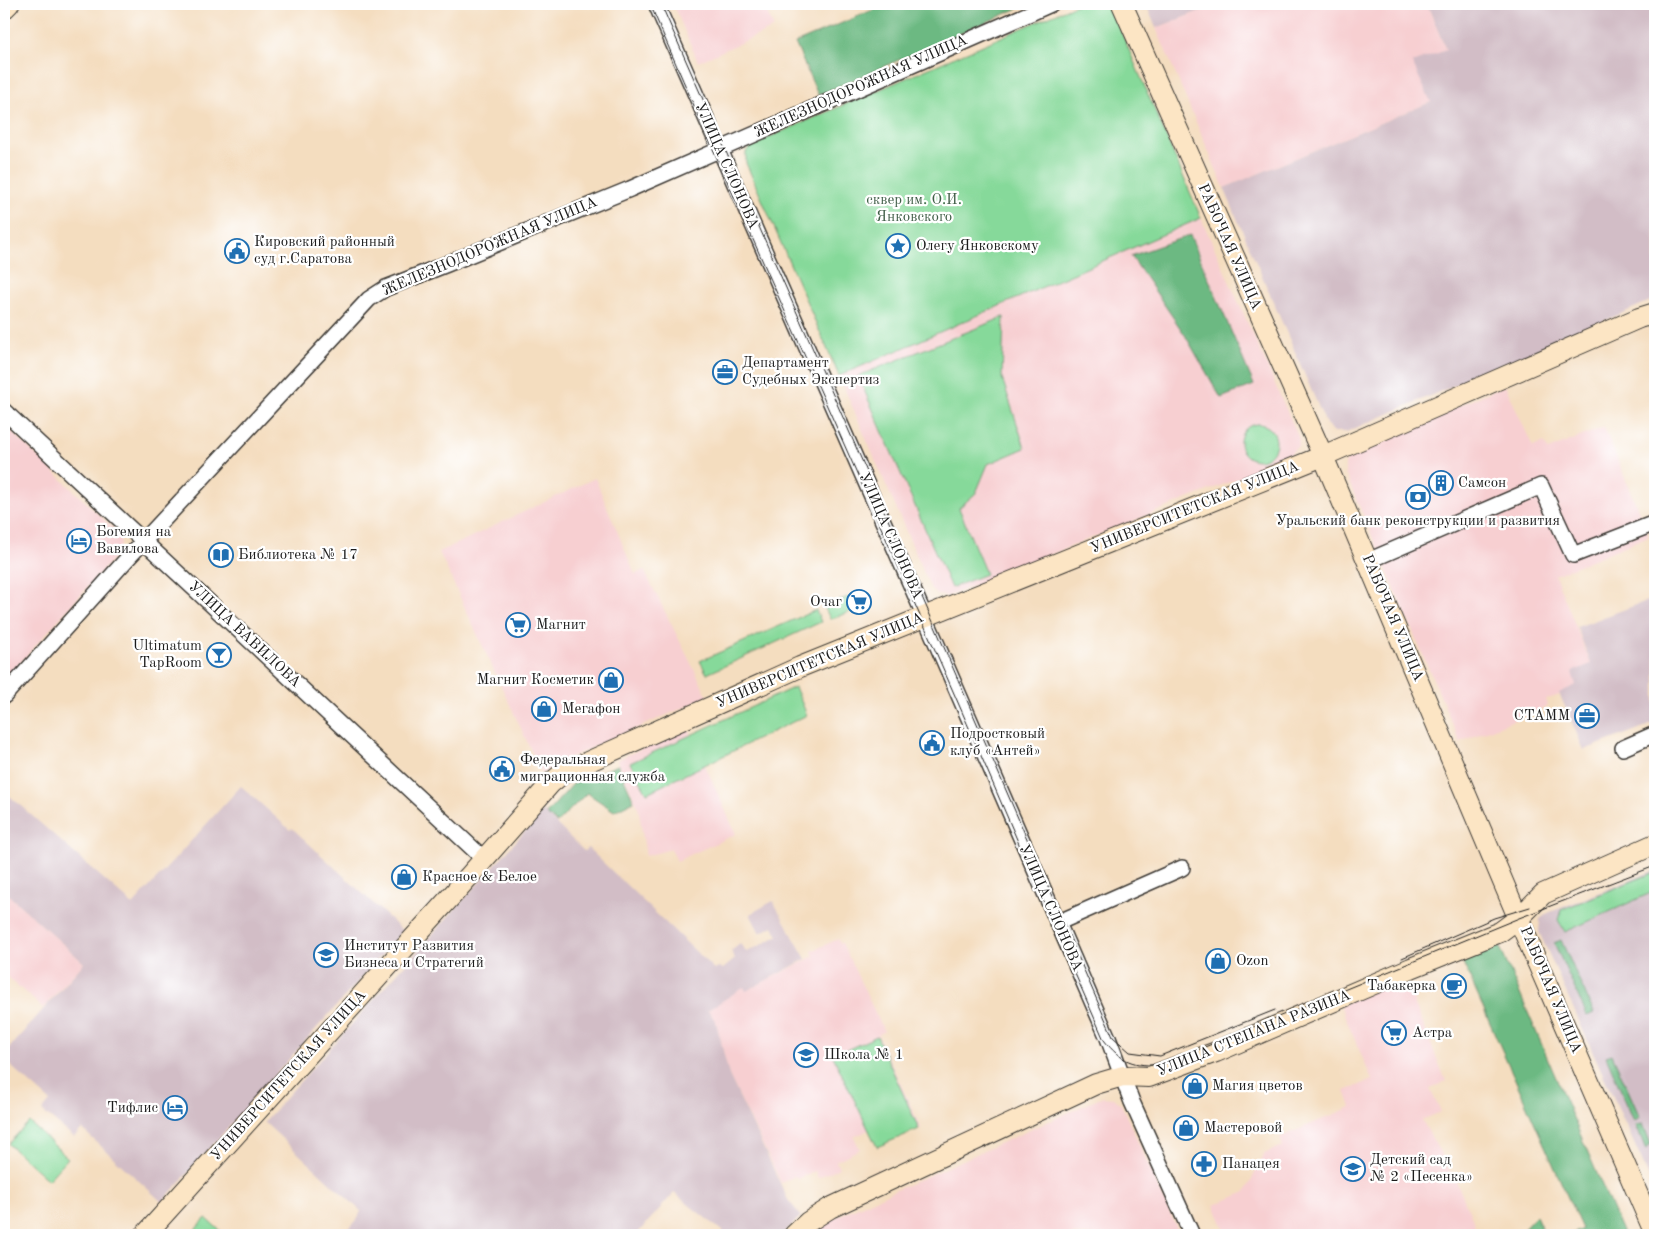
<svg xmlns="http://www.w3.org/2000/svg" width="1659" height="1239" font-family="'Old Standard TT',serif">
<rect width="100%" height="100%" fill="#fff"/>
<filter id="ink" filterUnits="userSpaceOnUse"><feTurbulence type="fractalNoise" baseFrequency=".02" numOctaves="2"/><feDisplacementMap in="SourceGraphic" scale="10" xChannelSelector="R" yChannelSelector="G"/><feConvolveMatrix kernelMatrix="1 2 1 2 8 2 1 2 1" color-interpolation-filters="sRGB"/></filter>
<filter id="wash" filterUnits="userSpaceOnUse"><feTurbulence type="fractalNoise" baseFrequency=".0096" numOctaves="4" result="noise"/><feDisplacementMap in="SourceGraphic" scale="20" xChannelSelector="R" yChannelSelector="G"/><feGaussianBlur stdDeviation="1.12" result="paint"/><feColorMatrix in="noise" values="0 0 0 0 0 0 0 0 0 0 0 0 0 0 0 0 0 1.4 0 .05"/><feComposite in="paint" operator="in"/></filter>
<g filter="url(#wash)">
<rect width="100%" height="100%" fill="#f4ddbf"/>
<g fill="#f7cfd1">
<path d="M 673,4 L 763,4 L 774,28 L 698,62 Z"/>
<path d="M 1218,4 L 1427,4 L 1446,50 L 1431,102 L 1224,188 L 1156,28 Z"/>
<path d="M 1201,218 L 1295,429 L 1299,439 L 1298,446 L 1284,460 L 948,596 L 938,595 L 931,589 L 839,376 Z"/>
<path d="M 1505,385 L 1533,447 L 1544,442 L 1548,450 L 1604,427 L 1649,536 L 1555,575 L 1591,664 L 1577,685 L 1560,693 L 1560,695 L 1545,700 L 1548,706 L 1460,742 L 1345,473 L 1345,464 L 1350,455 Z"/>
<path d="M 4,424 L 117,532 L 121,541 L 119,552 L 4,681 Z"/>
<path d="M 595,478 L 635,574 L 644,570 L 708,697 L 557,763 L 542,774 L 439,552 Z"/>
<path d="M 688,727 L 736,834 L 677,861 L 671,849 L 646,856 L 638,807 L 617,760 Z"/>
<path d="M 4,891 L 84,963 L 43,1008 L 4,974 Z"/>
<path d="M 838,939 L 840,943 L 842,943 L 884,1031 L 878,1035 L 921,1128 L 877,1147 L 869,1130 L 854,1137 L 860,1149 L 836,1161 L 839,1168 L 818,1178 L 815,1171 L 797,1179 L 795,1176 L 781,1183 L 729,1075 L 716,1022 L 708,1010 L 744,986 L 747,990 L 814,956 L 812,951 Z"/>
<path d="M 1404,977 L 1446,1081 L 1430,1089 L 1441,1112 L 1422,1120 L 1458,1185 L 1474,1223 L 1475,1235 L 1227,1235 L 1214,1205 L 1246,1192 L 1264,1154 L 1283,1146 L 1279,1138 L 1351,1107 L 1345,1091 L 1372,1080 L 1340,1005 Z"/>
<path d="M 1103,1097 L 1113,1098 L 1121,1104 L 1180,1235 L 810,1235 L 836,1217 Z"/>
</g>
<g fill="#d2bdc6">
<path d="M 1146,4 L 1218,4 L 1156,28 Z"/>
<path d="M 1427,4 L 1655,4 L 1655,299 L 1346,432 L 1334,432 L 1326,424 L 1224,188 L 1431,102 L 1412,63 L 1446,50 Z"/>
<path d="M 1655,598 L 1655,723 L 1584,750 L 1559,693 L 1576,685 L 1572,672 L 1591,664 L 1577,627 Z"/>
<path d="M 241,786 L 290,830 L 292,828 L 403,931 L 162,1202 L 82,1129 L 74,1137 L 42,1111 L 50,1101 L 4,1060 L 4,1054 L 84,963 L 4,891 L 4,791 L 133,905 Z"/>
<path d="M 543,811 L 584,851 L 588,848 L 715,970 L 719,967 L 723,969 L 735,959 L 731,951 L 740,944 L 747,952 L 778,936 L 773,926 L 760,933 L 750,914 L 773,901 L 806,959 L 746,991 L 744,987 L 708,1010 L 716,1022 L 729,1075 L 788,1200 L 801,1216 L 782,1235 L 727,1235 L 674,1193 L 636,1235 L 343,1235 L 357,1220 L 361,1211 L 264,1122 Z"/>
<path d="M 1655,870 L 1655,1190 L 1539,932 L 1540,919 L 1548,913 Z"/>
</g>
<g fill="#86d99a" stroke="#517a5b">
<path d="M 1078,4 L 1107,4 L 1111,8 L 1201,218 L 839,376 L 746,163 L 746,152 L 751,145 Z"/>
<path d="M 1004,317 L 1002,378 L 1025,448 L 988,464 L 976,493 L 959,508 L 986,574 L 951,588 L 858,376 Z"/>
<circle cx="1258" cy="442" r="18"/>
<path d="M 848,597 L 853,611 L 830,619 L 824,606 Z"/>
<path d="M 816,610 L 821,622 L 707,674 L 700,661 Z"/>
<path d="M 795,687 L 807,715 L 647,793 L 630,763 Z"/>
<path d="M 1655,872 L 1655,891 L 1565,932 L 1558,920 L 1561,910 Z"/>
<path d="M 877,1036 L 919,1129 L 877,1147 L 833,1056 Z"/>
<path d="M 29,1122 L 68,1158 L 48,1180 L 8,1144 Z"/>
<path d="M 206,1218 L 225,1235 L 190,1235 Z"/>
</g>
<g fill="#6cb982" stroke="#446a4f">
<path d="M 887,4 L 1028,4 L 818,95 L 795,43 Z"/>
<path d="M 1190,235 L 1254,385 L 1221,398 L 1185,335 L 1131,256 Z"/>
<path d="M 618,765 L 634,801 L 614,811 L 587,793 L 557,823 L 546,814 L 574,783 Z"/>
<path d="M 1561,940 L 1594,1013 L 1587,1016 L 1554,943 Z"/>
<path d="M 1499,945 L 1623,1234 L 1623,1235 L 1570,1235 L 1582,1229 L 1460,956 Z"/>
<path d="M 1612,1054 L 1640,1117 L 1634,1121 L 1606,1056 Z"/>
<path d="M 1643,1124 L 1651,1144 L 1646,1150 L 1636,1125 Z"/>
<path d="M 1536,1216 L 1545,1235 L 1518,1235 L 1519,1234 Z"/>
</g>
</g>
<g filter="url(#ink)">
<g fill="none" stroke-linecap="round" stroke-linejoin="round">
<defs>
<g id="street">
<path d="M 656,4 L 925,617 L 1108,1038 L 1132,1102 L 1192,1235"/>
<path d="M 4,411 L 484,859"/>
<path d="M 1368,561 L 1541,486 L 1573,555 L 1655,523"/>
<path d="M 4,696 L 127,559 L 369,299 L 386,288 L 447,264 L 630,189 L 1051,4"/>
<path d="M 1623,748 L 1655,734"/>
<path d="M 1057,923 L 1182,868"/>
</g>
<g id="secondary">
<path d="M 1122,4 L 1323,456 L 1528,941 L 1655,1234"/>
<path d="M 4,9 L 9,4"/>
<path d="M 145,1235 L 456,891 L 551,783 L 563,773 L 800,667 L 1323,456 L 1639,318 L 1655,313"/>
<path d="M 794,1235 L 808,1222 L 830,1208 L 1096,1084 L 1123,1076 L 1149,1077 L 1216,1052 L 1411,968 L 1500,932 L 1519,918 L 1543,894 L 1655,844"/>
</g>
</defs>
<use href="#street" stroke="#3c3934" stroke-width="18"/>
<use href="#secondary" stroke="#3c3934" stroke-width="22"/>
<use href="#street" stroke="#fff" stroke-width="15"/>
<use href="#secondary" stroke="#fce5c4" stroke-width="20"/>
<g stroke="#1c1c1c" stroke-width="1">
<path d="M 650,4 C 738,209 831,413 921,618 C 983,758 1042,900 1104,1040 C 1121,1062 1134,1066 1161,1065 L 1519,918 L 1655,866"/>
<path d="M 661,4 L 930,615 L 1113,1037 L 1130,1052 L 1160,1056 L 1275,1010"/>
<path d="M 1402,958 L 1494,918 L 1530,907"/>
</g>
</g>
</g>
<defs>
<symbol id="sight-ring" viewBox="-11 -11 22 22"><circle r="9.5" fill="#fff" stroke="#1f6fb2" stroke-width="1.5"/><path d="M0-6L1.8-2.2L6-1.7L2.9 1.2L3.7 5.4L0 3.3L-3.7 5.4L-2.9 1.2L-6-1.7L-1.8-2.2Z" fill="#1f6fb2"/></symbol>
<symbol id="civic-ring" viewBox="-11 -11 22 22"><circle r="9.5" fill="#fff" stroke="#1f6fb2" stroke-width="1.5"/><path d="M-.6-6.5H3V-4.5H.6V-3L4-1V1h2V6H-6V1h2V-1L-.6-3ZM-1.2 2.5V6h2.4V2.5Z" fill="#1f6fb2"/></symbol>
<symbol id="office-ring" viewBox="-11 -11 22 22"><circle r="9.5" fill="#fff" stroke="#1f6fb2" stroke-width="1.5"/><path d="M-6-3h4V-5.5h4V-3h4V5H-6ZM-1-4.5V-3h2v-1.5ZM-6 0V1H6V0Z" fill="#1f6fb2"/></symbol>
<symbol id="building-ring" viewBox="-11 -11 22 22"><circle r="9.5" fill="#fff" stroke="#1f6fb2" stroke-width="1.5"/><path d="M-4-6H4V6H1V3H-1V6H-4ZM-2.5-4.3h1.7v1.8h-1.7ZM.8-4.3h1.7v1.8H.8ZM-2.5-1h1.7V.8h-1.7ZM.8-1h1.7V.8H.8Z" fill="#1f6fb2"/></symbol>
<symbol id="bank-ring" viewBox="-11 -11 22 22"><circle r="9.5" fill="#fff" stroke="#1f6fb2" stroke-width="1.5"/><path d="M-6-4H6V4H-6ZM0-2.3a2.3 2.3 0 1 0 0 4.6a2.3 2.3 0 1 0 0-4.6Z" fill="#1f6fb2"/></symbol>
<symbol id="hotel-ring" viewBox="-11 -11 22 22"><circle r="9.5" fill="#fff" stroke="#1f6fb2" stroke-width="1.5"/><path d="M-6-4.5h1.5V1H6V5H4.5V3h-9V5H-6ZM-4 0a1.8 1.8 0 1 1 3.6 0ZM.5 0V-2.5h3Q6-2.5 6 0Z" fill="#1f6fb2"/></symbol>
<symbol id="library-ring" viewBox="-11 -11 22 22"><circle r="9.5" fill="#fff" stroke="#1f6fb2" stroke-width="1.5"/><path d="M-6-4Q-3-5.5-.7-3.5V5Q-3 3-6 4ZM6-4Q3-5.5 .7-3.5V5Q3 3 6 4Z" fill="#1f6fb2"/></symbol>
<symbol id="supermarket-ring" viewBox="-11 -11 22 22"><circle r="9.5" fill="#fff" stroke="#1f6fb2" stroke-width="1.5"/><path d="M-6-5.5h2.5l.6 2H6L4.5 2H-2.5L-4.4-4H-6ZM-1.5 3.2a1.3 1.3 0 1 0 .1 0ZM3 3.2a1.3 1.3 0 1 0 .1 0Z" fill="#1f6fb2"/></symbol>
<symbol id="bar-ring" viewBox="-11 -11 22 22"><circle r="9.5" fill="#fff" stroke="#1f6fb2" stroke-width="1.5"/><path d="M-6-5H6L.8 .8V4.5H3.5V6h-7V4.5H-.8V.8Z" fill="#1f6fb2"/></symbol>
<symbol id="shop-ring" viewBox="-11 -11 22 22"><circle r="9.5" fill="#fff" stroke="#1f6fb2" stroke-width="1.5"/><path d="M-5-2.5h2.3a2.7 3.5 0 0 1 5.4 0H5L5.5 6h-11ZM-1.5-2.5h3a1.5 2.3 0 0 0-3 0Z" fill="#1f6fb2"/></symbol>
<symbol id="university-ring" viewBox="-11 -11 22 22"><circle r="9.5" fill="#fff" stroke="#1f6fb2" stroke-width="1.5"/><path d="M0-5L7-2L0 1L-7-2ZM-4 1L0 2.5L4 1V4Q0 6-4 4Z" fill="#1f6fb2"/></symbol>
<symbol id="cafe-ring" viewBox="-11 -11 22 22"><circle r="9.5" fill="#fff" stroke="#1f6fb2" stroke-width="1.5"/><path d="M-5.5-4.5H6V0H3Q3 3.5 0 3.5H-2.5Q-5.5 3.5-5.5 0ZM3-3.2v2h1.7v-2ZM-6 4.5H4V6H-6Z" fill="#1f6fb2"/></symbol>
<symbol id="school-ring" viewBox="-11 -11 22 22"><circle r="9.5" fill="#fff" stroke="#1f6fb2" stroke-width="1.5"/><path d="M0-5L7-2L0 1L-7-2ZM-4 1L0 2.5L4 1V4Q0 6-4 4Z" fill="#1f6fb2"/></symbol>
<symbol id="pharmacy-ring" viewBox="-11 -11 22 22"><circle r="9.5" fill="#fff" stroke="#1f6fb2" stroke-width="1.5"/><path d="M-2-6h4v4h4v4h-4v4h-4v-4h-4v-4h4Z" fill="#1f6fb2"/></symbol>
</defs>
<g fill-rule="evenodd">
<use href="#sight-ring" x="884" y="232" width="28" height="28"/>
<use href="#civic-ring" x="223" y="237" width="28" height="28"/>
<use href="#office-ring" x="711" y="358" width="28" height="28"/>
<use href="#building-ring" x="1427" y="469" width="28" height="28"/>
<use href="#bank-ring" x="1404" y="483" width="28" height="28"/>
<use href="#hotel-ring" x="65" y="527" width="28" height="28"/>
<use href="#library-ring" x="207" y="541" width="28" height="28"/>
<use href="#supermarket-ring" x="845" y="588" width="28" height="28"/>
<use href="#supermarket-ring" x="504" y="611" width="28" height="28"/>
<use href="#bar-ring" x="205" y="641" width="28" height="28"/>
<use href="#shop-ring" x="597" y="666" width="28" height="28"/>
<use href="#shop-ring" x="530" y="695" width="28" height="28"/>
<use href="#office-ring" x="1573" y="702" width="28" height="28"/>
<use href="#civic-ring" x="918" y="729" width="28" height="28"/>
<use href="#civic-ring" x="488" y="755" width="28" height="28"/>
<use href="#shop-ring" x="390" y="863" width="28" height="28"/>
<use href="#university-ring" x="312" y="941" width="28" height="28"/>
<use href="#shop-ring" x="1204" y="947" width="28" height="28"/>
<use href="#cafe-ring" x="1440" y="972" width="28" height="28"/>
<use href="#supermarket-ring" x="1380" y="1019" width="28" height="28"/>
<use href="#school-ring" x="792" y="1041" width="28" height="28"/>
<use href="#shop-ring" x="1181" y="1072" width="28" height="28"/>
<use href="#hotel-ring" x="161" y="1094" width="28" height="28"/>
<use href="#shop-ring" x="1172" y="1114" width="28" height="28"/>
<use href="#pharmacy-ring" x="1190" y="1150" width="28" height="28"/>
<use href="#school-ring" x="1339" y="1155" width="28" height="28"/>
</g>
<g text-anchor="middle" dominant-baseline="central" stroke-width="4.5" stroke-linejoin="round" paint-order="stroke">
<g font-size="15" fill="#1c1c1c" stroke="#fff">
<text transform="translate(861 87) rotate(-24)">ЖЕЛЕЗНОДОРОЖНАЯ УЛИЦА</text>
<text transform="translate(726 166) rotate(66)">УЛИЦА СЛОНОВА</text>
<text transform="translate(490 247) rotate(-23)">ЖЕЛЕЗНОДОРОЖНАЯ УЛИЦА</text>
<text transform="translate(1229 247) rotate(66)">РАБОЧАЯ УЛИЦА</text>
<text transform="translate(1195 508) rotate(-22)">УНИВЕРСИТЕТСКАЯ УЛИЦА</text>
<text transform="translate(890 536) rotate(66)">УЛИЦА СЛОНОВА</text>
<text transform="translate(1392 618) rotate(67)">РАБОЧАЯ УЛИЦА</text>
<text transform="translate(244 635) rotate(43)">УЛИЦА ВАВИЛОВА</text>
<text transform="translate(820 661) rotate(-23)">УНИВЕРСИТЕТСКАЯ УЛИЦА</text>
<text transform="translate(1050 908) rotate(66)">УЛИЦА СЛОНОВА</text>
<text transform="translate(1550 990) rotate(67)">РАБОЧАЯ УЛИЦА</text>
<text transform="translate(1254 1034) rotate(-22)">УЛИЦА СТЕПАНА РАЗИНА</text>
<text transform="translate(289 1076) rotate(-48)">УНИВЕРСИТЕТСКАЯ УЛИЦА</text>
</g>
<g font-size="15" fill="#415e48" stroke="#fff">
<text x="914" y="200">сквер им. О.И.<tspan x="914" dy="17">Янковского</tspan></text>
</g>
<g font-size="15" fill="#1c1c1c" stroke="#fff" text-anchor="start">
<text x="254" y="242">Кировский районный<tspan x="254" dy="17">суд г.Саратова</tspan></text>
<text x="916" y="246">Олегу Янковскому</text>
<text x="742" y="363">Департамент<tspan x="742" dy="17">Судебных Экспертиз</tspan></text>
<text x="1458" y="483">Самсон</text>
<text x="1418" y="521" text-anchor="middle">Уральский банк реконструкции и развития</text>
<text x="96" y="532">Богемия на<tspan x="96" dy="17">Вавилова</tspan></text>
<text x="238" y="555">Библиотека № 17</text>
<text x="842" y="602" text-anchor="end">Очаг</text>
<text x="536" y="625">Магнит</text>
<text x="202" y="646" text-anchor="end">Ultimatum<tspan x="202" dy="17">TapRoom</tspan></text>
<text x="594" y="680" text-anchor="end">Магнит Косметик</text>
<text x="562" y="709">Мегафон</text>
<text x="1570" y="716" text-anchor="end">СТАММ</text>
<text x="950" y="734">Подростковый<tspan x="950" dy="17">клуб «Антей»</tspan></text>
<text x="520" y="760">Федеральная<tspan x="520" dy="17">миграционная служба</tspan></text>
<text x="422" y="877">Красное &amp; Белое</text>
<text x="344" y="946">Институт Развития<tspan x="344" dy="17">Бизнеса и Стратегий</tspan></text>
<text x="1236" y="961">Ozon</text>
<text x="1436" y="986" text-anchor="end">Табакерка</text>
<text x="1412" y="1033">Астра</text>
<text x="824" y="1055">Школа № 1</text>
<text x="1212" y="1086">Магия цветов</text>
<text x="158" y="1108" text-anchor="end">Тифлис</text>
<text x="1204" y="1128">Мастеровой</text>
<text x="1370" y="1160">Детский сад<tspan x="1370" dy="17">№ 2 «Песенка»</tspan></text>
<text x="1222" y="1164">Панацея</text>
</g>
</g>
<rect width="1659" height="1239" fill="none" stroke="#fff" stroke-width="20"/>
</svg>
